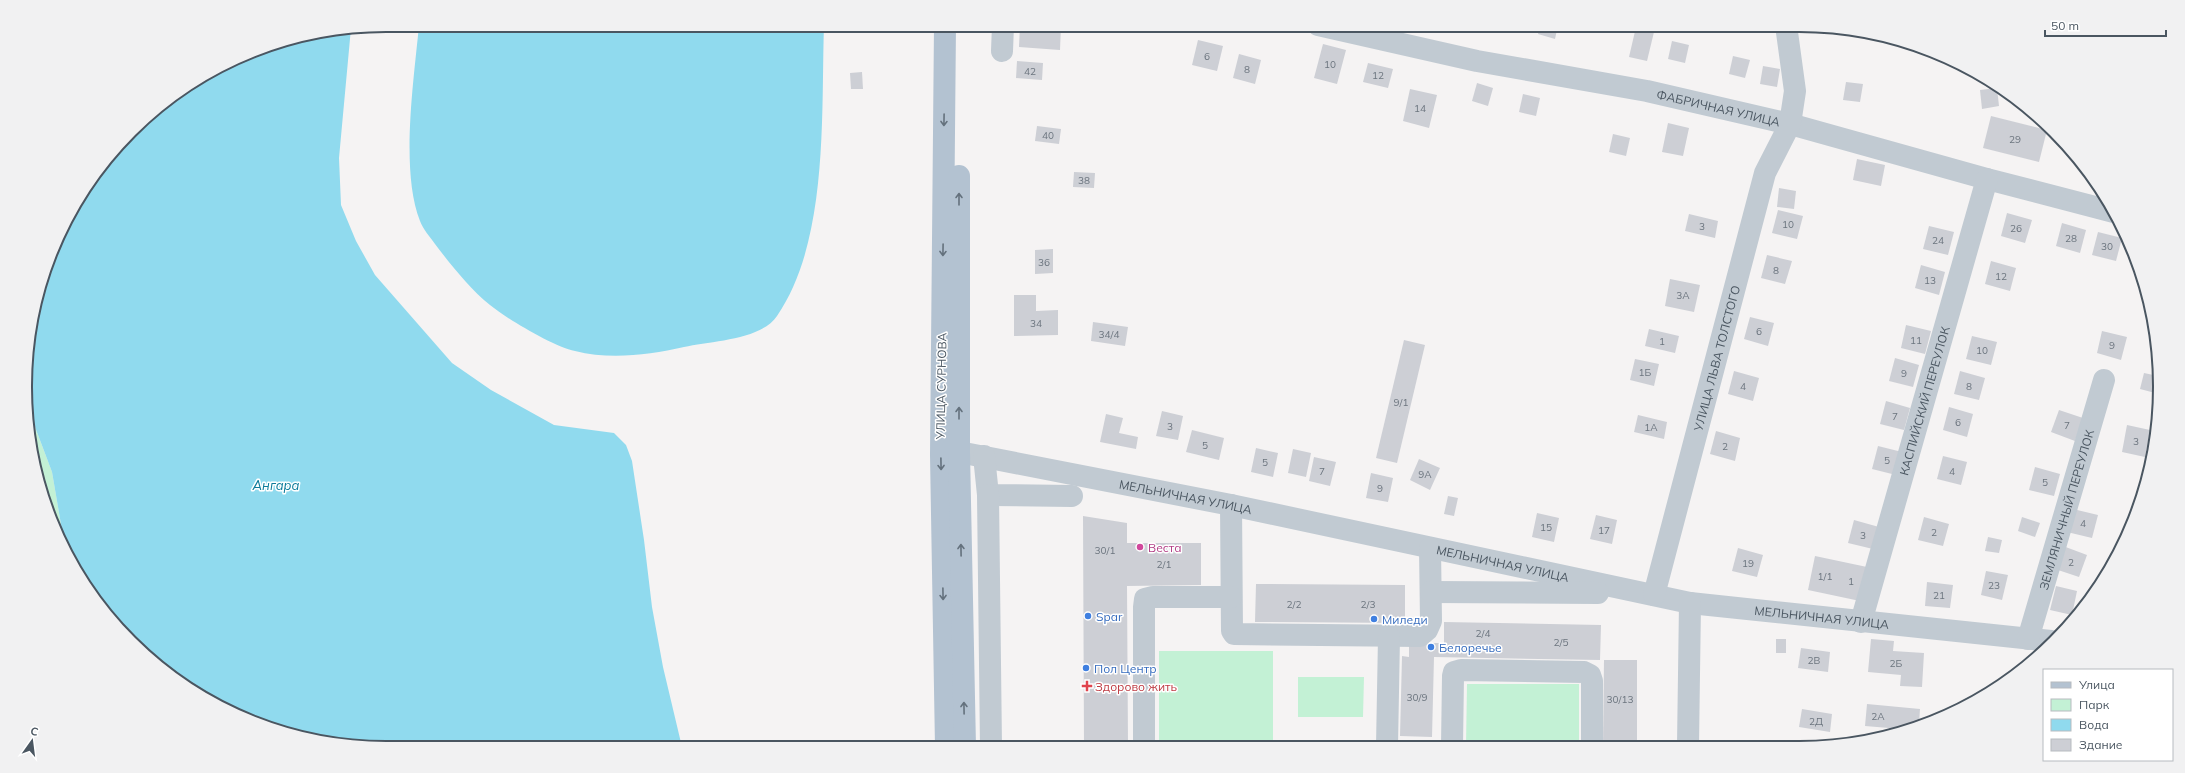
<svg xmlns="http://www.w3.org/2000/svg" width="2185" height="773" font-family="Mulish,sans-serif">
<rect width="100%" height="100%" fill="#f5f3f3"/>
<g fill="#c3f1d5">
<path d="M 26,403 L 52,472 L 63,536 L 37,480 Z"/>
<rect x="1159" y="651" width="114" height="95"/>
<path d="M 1298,677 L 1364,677 L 1363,717 L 1298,717 Z"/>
<path d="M 1467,684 L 1579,684 L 1579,745 L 1466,746 Z"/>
</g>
<g fill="#90daee">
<path d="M 419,25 L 824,25 C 821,114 829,240 777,316 C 761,340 711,341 684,347 C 649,355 610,360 575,351 C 554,347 507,319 490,305 C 470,289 451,265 435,244 C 430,237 423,229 420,221 C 400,170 414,80 419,25 Z"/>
<path d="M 351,28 L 339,158 L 341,205 L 356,241 L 375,275 L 452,363 L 491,390 L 554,425 L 614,433 L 626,445 L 632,461 L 644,540 L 652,607 L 663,667 L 682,747 L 387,748 L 293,736 L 185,687 L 131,642 L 86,588 L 63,536 L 52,472 L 26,403 L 28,340 L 62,226 L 100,166 L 148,115 L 248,52 L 316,32 Z"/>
</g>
<g fill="#cdcfd5">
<path d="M 1020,25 L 1061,25 L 1060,50 L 1019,47 Z"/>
<path d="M 1541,25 L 1558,25 L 1555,39 L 1538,34 Z"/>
<path d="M 1636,27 L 1654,32 L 1647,61 L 1629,57 Z"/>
<path d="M 1198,40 L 1223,46 L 1217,71 L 1192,65 Z"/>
<path d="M 1672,41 L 1689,45 L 1685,63 L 1668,59 Z"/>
<path d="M 1323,44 L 1346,50 L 1337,84 L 1314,78 Z"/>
<path d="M 1239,54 L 1261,60 L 1255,84 L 1233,78 Z"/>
<path d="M 1733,56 L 1750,60 L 1745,78 L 1729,74 Z"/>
<path d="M 1017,61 L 1043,63 L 1042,80 L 1016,78 Z"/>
<path d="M 1368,63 L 1393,69 L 1388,88 L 1363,82 Z"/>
<path d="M 1763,66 L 1780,69 L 1777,87 L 1760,84 Z"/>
<path d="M 862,72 L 863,89 L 851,89 L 850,73 Z"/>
<path d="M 1846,82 L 1863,84 L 1860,102 L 1843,100 Z"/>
<path d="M 1477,83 L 1493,88 L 1488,106 L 1472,101 Z"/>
<path d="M 1997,88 L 1999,106 L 1982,109 L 1980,90 Z"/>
<path d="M 1410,89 L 1437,95 L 1429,128 L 1403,121 Z"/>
<path d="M 1523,94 L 1540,98 L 1536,116 L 1519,112 Z"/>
<path d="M 1991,116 L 2047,130 L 2039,162 L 1983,148 Z"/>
<path d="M 1668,123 L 1689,128 L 1683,156 L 1662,152 Z"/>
<path d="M 1037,126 L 1061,129 L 1059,144 L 1035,141 Z"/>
<path d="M 1613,134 L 1630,138 L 1626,156 L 1609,152 Z"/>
<path d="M 1857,159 L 1885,165 L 1881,186 L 1853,180 Z"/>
<path d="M 1074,172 L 1095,173 L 1094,188 L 1073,187 Z"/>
<path d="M 1779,188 L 1796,191 L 1794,209 L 1777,207 Z"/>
<path d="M 1778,210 L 1803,216 L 1797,239 L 1772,233 Z"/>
<path d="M 2007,213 L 2032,220 L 2025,243 L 2001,236 Z"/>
<path d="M 1689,214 L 1718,221 L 1715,238 L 1685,231 Z"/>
<path d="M 2062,223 L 2086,230 L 2080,253 L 2056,246 Z"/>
<path d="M 1929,226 L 1954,232 L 1948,255 L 1923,249 Z"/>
<path d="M 2098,232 L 2122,238 L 2116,261 L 2092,255 Z"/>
<path d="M 1053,249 L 1053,273 L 1035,274 L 1035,250 Z"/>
<path d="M 1767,255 L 1792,261 L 1785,284 L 1761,278 Z"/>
<path d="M 1991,261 L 2016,268 L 2010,291 L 1985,284 Z"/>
<path d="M 1921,265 L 1945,272 L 1939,295 L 1915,288 Z"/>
<path d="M 1670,279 L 1700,285 L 1694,312 L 1665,306 Z"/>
<path d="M 1014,295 L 1036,295 L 1036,311 L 1058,310 L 1058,335 L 1014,336 Z"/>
<path d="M 1750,317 L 1774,323 L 1768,346 L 1744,339 Z"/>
<path d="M 1093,322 L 1128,327 L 1125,346 L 1091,341 Z"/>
<path d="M 1906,325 L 1931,331 L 1925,354 L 1901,348 Z"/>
<path d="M 1649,329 L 1679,336 L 1675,353 L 1645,346 Z"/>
<path d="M 2102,331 L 2127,337 L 2121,360 L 2097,353 Z"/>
<path d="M 1972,336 L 1997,342 L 1991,365 L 1966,359 Z"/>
<path d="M 1404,340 L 1425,345 L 1397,463 L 1376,458 Z"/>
<path d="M 1895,358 L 1919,365 L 1913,387 L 1889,381 Z"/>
<path d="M 1635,359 L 1659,364 L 1654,386 L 1630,380 Z"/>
<path d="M 1734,371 L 1759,378 L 1753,401 L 1728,394 Z"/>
<path d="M 1960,371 L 1985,378 L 1979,400 L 1954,394 Z"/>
<path d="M 2144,373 L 2158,376 L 2159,394 L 2140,389 Z"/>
<path d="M 1886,401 L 1910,408 L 1904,430 L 1880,424 Z"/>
<path d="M 1949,407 L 1973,414 L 1967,437 L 1943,430 Z"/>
<path d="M 2059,410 L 2083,418 L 2075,441 L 2051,432 Z"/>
<path d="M 1162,411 L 1183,416 L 1178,440 L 1156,436 Z"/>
<path d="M 1106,414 L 1123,418 L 1119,433 L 1138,437 L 1136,449 L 1100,442 Z"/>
<path d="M 1638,415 L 1667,422 L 1664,439 L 1634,432 Z"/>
<path d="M 2127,425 L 2150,430 L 2145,457 L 2122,452 Z"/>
<path d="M 1192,430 L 1224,438 L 1219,460 L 1186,452 Z"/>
<path d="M 1716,431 L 1740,438 L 1735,461 L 1710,454 Z"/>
<path d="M 1878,446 L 1902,452 L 1896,475 L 1872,469 Z"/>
<path d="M 1256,448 L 1278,453 L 1273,477 L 1251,472 Z"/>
<path d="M 1293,449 L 1311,453 L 1306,477 L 1288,473 Z"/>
<path d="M 1943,456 L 1967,462 L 1961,485 L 1937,479 Z"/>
<path d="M 1314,457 L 1336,462 L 1330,486 L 1309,481 Z"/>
<path d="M 1419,459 L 1440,468 L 1430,490 L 1410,480 Z"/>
<path d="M 2035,467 L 2060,474 L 2054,496 L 2029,490 Z"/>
<path d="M 1371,473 L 1393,478 L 1388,502 L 1366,498 Z"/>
<path d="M 1448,496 L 1458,498 L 1454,516 L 1444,514 Z"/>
<path d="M 2073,509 L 2098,515 L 2092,538 L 2067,532 Z"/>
<path d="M 1537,513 L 1559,518 L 1554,542 L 1532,537 Z"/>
<path d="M 1596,515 L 1617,520 L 1612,544 L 1590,539 Z"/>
<path d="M 1083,516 L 1127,523 L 1127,543 L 1201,543 L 1201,585 L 1127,586 L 1128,746 L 1084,747 Z"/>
<path d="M 1924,517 L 1949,524 L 1943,546 L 1918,540 Z"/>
<path d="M 2022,517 L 2040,523 L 2035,537 L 2018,531 Z"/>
<path d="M 1854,520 L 1879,527 L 1873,549 L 1848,543 Z"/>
<path d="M 1988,537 L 2002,540 L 1999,553 L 1985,551 Z"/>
<path d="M 2063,546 L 2087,555 L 2079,577 L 2055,569 Z"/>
<path d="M 1738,548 L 1763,555 L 1757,577 L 1732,571 Z"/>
<path d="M 1815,556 L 1867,567 L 1860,601 L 1808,590 Z"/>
<path d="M 1986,571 L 2008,575 L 2002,600 L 1981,595 Z"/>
<path d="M 1927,582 L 1953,585 L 1950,608 L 1925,606 Z"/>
<path d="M 1256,584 L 1405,585 L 1405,623 L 1255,622 Z"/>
<path d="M 2056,586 L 2077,591 L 2072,615 L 2050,610 Z"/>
<path d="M 1444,622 L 1601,625 L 1600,660 L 1434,657 L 1432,737 L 1400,736 L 1402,656 L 1409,657 L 1409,643 L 1444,643 Z"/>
<rect x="1776" y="639" width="10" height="14"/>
<path d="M 1871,639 L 1894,641 L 1893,651 L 1924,653 L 1922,687 L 1900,686 L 1901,675 L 1868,672 Z"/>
<path d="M 1801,648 L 1830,652 L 1828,672 L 1798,668 Z"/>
<path d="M 1604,660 L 1637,660 L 1637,745 L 1603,745 Z"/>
<path d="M 1867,704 L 1920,709 L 1919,723 L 1889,732 L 1889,728 L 1865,726 Z"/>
<path d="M 1802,709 L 1832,714 L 1830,732 L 1799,727 Z"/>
</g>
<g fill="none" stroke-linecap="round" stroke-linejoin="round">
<g stroke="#c1cad2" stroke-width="22">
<path id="s1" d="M 1318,25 L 1477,61 L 1647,91 L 1790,124 L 1987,179 L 2114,212"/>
<path d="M 1002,51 L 1003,25"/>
<path id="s2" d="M 959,452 L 1231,505 L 1690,603 L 2051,641"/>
<path d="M 984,456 L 988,495 L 1072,496"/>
<path d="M 988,495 L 991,747"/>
<path d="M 1231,505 L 1232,631 L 1234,634 L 1420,636 L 1427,630 L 1431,621 L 1430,548"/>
<path d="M 1431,592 L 1598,593"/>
<path id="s3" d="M 1654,595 L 1765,173 L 1790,124 L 1795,91 L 1786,25"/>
<path id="s4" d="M 1861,622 L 1987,179"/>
<path id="s5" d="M 2028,639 L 2104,380"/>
<path d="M 1688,745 L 1690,603"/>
<path d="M 1144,746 L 1144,607 L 1145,599 L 1153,597 L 1231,597"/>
<path d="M 1387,746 L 1389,637"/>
<path d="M 1452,746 L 1453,676 L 1454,672 L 1461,670 L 1584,672 L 1590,675 L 1592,681 L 1592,745"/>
</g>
<g stroke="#b3c2d1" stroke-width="22">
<path d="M 945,25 L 941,455 L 946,747"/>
<path d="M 959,176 L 959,452 L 965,747"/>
</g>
</g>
<defs><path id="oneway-shaft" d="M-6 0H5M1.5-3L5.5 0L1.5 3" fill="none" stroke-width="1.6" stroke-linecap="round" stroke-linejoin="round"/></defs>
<g stroke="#64717d">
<use href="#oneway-shaft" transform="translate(944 120) rotate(91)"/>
<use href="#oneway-shaft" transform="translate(959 199) rotate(-90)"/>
<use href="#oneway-shaft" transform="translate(943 250) rotate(91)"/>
<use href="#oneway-shaft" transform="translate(959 413) rotate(-90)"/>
<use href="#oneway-shaft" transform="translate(941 464) rotate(89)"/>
<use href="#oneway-shaft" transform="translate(961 550) rotate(-91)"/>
<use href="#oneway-shaft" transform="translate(943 594) rotate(89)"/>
<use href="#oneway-shaft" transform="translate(964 708) rotate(-91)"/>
</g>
<circle fill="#d1479c" stroke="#fff" stroke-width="1.5" cx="1140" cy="547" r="4"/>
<g fill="#3f7fe0" stroke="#fff" stroke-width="1.5">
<circle cx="1088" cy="616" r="4"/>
<circle cx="1374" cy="619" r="4"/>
<circle cx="1431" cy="647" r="4"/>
<circle cx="1086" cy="668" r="4"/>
</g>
<path fill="#e0444e" stroke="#fff" stroke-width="1.5" d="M1085 680h4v4h4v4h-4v4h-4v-4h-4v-4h4z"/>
<g text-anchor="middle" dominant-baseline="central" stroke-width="3" stroke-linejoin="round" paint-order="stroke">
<g font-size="10" fill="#6b747e">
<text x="1207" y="56">6</text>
<text x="1330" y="64">10</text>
<text x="1247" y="69">8</text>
<text x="1030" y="71">42</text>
<text x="1378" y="75">12</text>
<text x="1420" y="108">14</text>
<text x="1048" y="135">40</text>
<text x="2015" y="139">29</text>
<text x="1084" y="180">38</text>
<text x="1788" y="224">10</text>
<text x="1702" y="226">3</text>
<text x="2016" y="228">26</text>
<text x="2071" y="238">28</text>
<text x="1938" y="240">24</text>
<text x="2107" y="246">30</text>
<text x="1044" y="262">36</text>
<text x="1776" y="270">8</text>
<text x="2001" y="276">12</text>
<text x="1930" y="280">13</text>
<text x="1683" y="295">3А</text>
<text x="1036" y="323">34</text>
<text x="1759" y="331">6</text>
<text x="1109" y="334">34/4</text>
<text x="1916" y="340">11</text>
<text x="1662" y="341">1</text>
<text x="2112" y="345">9</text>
<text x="1982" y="350">10</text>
<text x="1645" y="372">1Б</text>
<text x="1904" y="373">9</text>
<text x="1743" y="386">4</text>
<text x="1969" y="386">8</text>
<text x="1401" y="402">9/1</text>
<text x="1895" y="416">7</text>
<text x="1958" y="422">6</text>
<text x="2067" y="425">7</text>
<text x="1170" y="426">3</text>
<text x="1651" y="427">1А</text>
<text x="2136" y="441">3</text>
<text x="1205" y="445">5</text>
<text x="1725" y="446">2</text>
<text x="1887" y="460">5</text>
<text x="1265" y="462">5</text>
<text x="1322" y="471">7</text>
<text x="1952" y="471">4</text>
<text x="1425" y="474">9А</text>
<text x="2045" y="482">5</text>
<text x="1380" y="488">9</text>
<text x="2083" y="523">4</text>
<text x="1546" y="527">15</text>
<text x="1604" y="530">17</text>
<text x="1934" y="532">2</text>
<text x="1863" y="535">3</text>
<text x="1105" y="550">30/1</text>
<text x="2071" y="562">2</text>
<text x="1748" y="563">19</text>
<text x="1164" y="564">2/1</text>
<text x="1825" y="576">1/1</text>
<text x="1851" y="581">1</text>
<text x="1994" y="585">23</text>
<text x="1939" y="595">21</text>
<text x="1294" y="604">2/2</text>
<text x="1368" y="604">2/3</text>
<text x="1483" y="633">2/4</text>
<text x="1561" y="642">2/5</text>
<text x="1814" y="660">2В</text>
<text x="1896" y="663">2Б</text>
<text x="1417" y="697">30/9</text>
<text x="1620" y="699">30/13</text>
<text x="1878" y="716">2А</text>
<text x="1816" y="721">2Д</text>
</g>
<g font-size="12" fill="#4a5661" stroke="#fff">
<text stroke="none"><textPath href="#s1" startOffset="409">ФАБРИЧНАЯ УЛИЦА</textPath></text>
<text stroke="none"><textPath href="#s3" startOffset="245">УЛИЦА ЛЬВА ТОЛСТОГО</textPath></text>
<text transform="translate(941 386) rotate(-89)">УЛИЦА СУРНОВА</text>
<text stroke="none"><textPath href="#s4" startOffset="230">КАСПИЙСКИЙ ПЕРЕУЛОК</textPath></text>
<text stroke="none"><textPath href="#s2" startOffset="231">МЕЛЬНИЧНАЯ УЛИЦА</textPath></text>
<text stroke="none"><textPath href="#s5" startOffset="135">ЗЕМЛЯНИЧНЫЙ ПЕРЕУЛОК</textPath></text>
<text stroke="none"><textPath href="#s2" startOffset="555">МЕЛЬНИЧНАЯ УЛИЦА</textPath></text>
<text stroke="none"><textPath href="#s2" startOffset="879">МЕЛЬНИЧНАЯ УЛИЦА</textPath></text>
</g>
<g font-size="12" fill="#b23c85" stroke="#fff" text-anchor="start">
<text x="1148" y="547">Веста</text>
</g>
<g font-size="12" fill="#366cbe" stroke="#fff" text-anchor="start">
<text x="1096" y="616">Spar</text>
<text x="1382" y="619">Миледи</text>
<text x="1439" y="647">Белоречье</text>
<text x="1094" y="668">Пол Центр</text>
</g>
<g font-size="12" fill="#be3a42" stroke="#fff" text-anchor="start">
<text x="1095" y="686">Здорово жить</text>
</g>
<g font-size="13" font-style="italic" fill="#0c7c9b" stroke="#fff">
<text x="276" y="485">Ангара</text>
</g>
</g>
<path d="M0 0H2185V773H0ZM386 32H1799A354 354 0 0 1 2153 386V387A354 354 0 0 1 1799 741H386A354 354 0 0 1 32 387V386A354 354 0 0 1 386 32Z" fill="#f1f1f2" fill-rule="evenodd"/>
<path fill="none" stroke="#4a5661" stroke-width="2" d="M386 32H1799A354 354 0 0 1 2153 386V387A354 354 0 0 1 1799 741H386A354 354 0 0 1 32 387V386A354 354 0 0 1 386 32Z"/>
<rect x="2043" y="669" width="130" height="92" fill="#ffffff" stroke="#b7bbc0"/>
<rect x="2051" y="682" width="20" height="6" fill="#b3c2d1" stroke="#b7bbc0"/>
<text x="2079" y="689" font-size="12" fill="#4a5661">Улица</text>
<rect x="2051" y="699" width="20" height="12" fill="#c3f1d5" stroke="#b7bbc0"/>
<text x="2079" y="709" font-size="12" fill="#4a5661">Парк</text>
<rect x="2051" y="719" width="20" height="12" fill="#90daee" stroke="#b7bbc0"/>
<text x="2079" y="729" font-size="12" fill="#4a5661">Вода</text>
<rect x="2051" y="739" width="20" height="12" fill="#cdcfd5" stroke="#b7bbc0"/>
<text x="2079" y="749" font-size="12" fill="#4a5661">Здание</text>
<g transform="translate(32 741) rotate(14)" stroke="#ffffff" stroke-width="3" paint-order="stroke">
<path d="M0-3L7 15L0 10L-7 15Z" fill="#4a5661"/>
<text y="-6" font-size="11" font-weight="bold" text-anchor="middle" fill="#4a5661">С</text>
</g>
<path d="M2045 30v6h121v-6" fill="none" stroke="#4a5661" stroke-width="2"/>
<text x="2051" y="30" font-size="12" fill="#4a5661" stroke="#ffffff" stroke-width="3" paint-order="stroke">50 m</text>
</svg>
